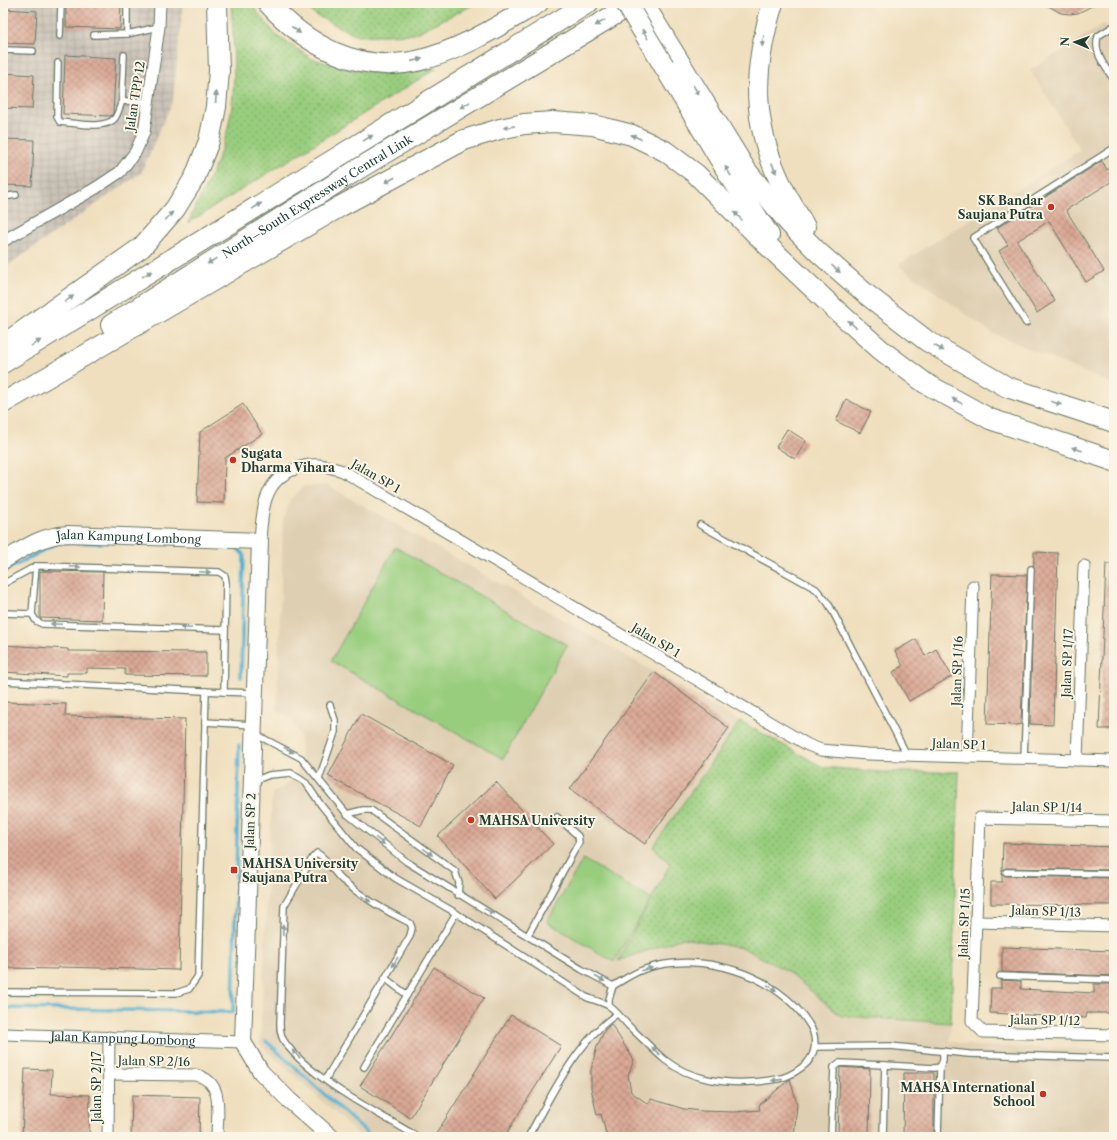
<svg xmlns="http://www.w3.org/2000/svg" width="1117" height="1140" font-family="'Libre Caslon Text',serif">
<defs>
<pattern id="industrial-grid" width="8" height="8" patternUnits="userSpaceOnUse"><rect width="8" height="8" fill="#cbc3b8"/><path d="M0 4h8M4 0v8" fill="none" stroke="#aea89f"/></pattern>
<pattern id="grass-dots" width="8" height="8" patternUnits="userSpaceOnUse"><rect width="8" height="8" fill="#99cd7e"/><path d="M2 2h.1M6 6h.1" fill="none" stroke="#7ca868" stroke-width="1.8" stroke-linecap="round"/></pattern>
<pattern id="building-cross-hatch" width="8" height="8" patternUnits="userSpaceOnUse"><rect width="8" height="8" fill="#daa794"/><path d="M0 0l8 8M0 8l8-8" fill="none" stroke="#b0897a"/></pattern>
</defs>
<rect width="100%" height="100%" fill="#fcf5e5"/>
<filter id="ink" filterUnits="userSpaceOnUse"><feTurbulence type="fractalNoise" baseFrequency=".025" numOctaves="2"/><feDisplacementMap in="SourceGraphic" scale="8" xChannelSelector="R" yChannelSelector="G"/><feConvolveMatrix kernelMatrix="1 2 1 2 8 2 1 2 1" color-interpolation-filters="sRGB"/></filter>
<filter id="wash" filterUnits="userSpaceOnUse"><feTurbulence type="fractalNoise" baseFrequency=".012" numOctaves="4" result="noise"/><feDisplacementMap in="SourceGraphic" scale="16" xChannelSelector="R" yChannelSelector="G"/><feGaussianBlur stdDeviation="0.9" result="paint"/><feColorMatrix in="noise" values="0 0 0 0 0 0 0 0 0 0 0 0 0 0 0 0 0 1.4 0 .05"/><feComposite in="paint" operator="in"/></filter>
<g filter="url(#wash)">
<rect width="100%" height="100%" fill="#efdfbe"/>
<g fill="#dfcfb2">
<path d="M 1104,24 L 1114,39 L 1114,385 L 992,333 L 898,265 L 1080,150 L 1030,70 Z"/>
<path d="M 327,485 L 740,721 L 653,846 L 670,864 L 618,960 L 683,938 L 743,948 L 787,971 L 841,1016 L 951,1023 L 950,1041 L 973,1046 L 1114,1050 L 1114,1137 L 361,1137 L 260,1044 L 272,793 L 285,786 L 295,776 L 301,763 L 300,736 L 293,721 L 277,709 L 283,521 L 290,500 L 304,486 Z"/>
</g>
<path fill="url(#industrial-grid)" d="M 3,3 L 183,3 L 173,100 L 141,173 L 3,269 Z"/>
<g fill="url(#grass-dots)" stroke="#5c8559">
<path d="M 231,3 L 250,3 L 277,36 L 312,59 L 353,70 L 384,74 L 437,68 L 188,223 C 200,196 215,170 224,142 C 238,99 234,48 231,3 Z"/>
<path d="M 304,3 L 477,3 L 414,34 L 357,36 L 314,14 Z"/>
<path d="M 740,721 L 823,767 L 882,772 L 959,772 L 951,1023 L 841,1016 L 787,971 L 743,948 L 683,938 L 618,961 L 670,864 L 653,847 Z"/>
</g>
<g fill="#99cd7e" stroke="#5c8559">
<path d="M 395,547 L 567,645 L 503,759 L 331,661 Z"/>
<path d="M 583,859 L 651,899 L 614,962 L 547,922 Z"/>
</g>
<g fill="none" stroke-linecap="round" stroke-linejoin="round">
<g stroke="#52b1d1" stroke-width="3.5">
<path d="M 63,542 L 101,543"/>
<path d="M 233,547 L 236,547 L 244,555 L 241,677"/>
<path d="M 3,572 L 57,543"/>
<path d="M 3,1008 L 233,1012 L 239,745"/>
<path d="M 266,1041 L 371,1137"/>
</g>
</g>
<g id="blocks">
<g fill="url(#building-cross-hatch)">
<path d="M 66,3 L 121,3 L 120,29 L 66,27 Z"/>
<path d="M 1043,3 L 1098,3 L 1078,13 L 1070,14 L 1061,13 Z"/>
<path d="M 3,9 L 37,11 L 35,44 L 3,43 Z"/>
<path d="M 65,55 L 116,58 L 113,113 L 111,116 L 63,114 Z"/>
<path d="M 3,73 L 34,75 L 32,109 L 3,108 Z"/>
<path d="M 3,139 L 34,140 L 32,186 L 3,185 Z"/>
<path d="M 1102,161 L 1107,170 L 1114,165 L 1114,180 L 1066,210 L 1104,271 L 1086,282 L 1049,221 L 1017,241 L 1055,301 L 1037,313 L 999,251 L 1008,245 L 997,228 Z"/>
<path d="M 846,399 L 871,412 L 860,433 L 836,421 Z"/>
<path d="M 243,404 L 262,434 L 225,458 L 224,503 L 197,502 L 200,432 Z"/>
<path d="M 787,429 L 806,441 L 795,459 L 776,447 Z"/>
<path d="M 1034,552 L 1058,553 L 1053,725 L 1030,724 Z"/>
<path d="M 1106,564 L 1114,564 L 1114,729 L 1099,729 Z"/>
<path d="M 40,571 L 103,572 L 102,620 L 40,618 Z"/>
<path d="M 992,574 L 1027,575 L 1021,724 L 1017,725 L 987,724 Z"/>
<path d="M 916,639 L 925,656 L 936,649 L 952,676 L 909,701 L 893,672 L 903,666 L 895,651 Z"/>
<path d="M 4,645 L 68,649 L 68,651 L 206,652 L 206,676 L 125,675 L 125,669 L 87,668 L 87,673 L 67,673 L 67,676 L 3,672 Z"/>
<path d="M 654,672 L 729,728 L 645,844 L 570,789 Z"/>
<path d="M 3,702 L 66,704 L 65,716 L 185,719 L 179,970 L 59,967 L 58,969 L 3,968 Z"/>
<path d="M 361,714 L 453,765 L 421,826 L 328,776 Z"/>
<path d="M 496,782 L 553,844 L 495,899 L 438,836 Z"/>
<path d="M 1003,843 L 1114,847 L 1114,870 L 1006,868 L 1002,871 Z"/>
<path d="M 1002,873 L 1006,876 L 1114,878 L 1114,905 L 991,904 L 991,882 L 1002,882 Z"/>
<path d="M 1002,947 L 1114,951 L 1114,976 L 1002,972 Z"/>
<path d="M 434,967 L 484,998 L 410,1118 L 360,1086 Z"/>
<path d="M 1001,980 L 1021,981 L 1021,989 L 1094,993 L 1094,984 L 1114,984 L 1114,1013 L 1087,1013 L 1086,1018 L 990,1013 L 991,988 L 1001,988 Z"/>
<path d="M 511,1015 L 561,1046 L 504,1137 L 441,1137 L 436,1134 Z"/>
<path d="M 611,1024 L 634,1060 L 628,1075 L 631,1092 L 648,1104 L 651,1099 L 684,1109 L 701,1111 L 734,1112 L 760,1110 L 759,1105 L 790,1079 L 797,1104 L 794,1137 L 607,1137 L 601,1114 L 597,1115 L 591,1088 L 591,1070 L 597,1046 L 605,1030 Z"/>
<path d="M 840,1067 L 870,1069 L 869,1137 L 838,1137 Z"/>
<path d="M 25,1069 L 52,1070 L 51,1094 L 90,1095 L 89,1137 L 22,1137 Z"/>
<path d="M 904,1073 L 934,1073 L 934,1137 L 903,1137 Z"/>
<path d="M 132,1095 L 200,1097 L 199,1137 L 131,1137 Z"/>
</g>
</g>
</g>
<g filter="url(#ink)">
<use href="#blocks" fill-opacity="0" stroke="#687664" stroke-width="1"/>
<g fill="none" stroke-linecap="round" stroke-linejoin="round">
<defs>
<g id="lane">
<path d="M 1114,26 L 1098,36 C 1093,53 1105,66 1114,80"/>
<path d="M 127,34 L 127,3"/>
<path d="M 94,35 L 127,34 L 159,27"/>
<path d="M 60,36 L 61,3"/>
<path d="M 3,50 L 33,51"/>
<path d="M 58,63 L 57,117 L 60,122 C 74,123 106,130 115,118 C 118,114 120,106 122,101 L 149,102"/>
<path d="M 122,101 L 124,55"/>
<path d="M 3,197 L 16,195"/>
<path d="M 1026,323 L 973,238 L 1114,148"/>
<path d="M 700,525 L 816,589 L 828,603 L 835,616 L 907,755"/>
<path d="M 36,566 L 32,614 L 36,621 L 42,624 L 225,630"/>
<path d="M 3,584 L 36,566 L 43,566 L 219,572 L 225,576 L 226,582 L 224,692 L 255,693"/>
<path d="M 3,613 L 32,614"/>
<path d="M 3,681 L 224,692"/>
<path d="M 205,722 L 253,725"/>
<path d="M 255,734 L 301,758 L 347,814 L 407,862 L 581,969 L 613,986"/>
<path d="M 1024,758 L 1031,569"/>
<path d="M 319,779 L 335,732 L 335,720 L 330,705"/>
<path d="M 254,781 L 269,775 L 291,773 L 306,783 L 321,805 L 356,848 L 395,878 L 456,913 L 586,997 C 593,1000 602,1002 609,1006 C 616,1010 625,1023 632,1029 C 643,1039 654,1051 665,1060 C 689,1079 723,1084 752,1082 C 776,1080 788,1080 807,1063 C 817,1052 817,1036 809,1024 C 778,974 700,950 645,969 C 633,973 623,980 613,986 L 609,999 L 609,1006"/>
<path d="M 347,814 L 363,810 L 371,810 L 455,871 L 459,883 L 458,895"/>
<path d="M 1006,872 L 1114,874"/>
<path d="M 528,935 L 579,842 L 578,836 L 557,817"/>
<path d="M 1000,976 L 1114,980"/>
<path d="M 385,978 L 407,995"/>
<path d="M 3,992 L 176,993 L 189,989 L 198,976 L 206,691"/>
<path d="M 815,1047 L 890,1046 L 969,1054 L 1114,1058"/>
<path d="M 885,1065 L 934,1068 L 940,1067"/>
<path d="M 364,1067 L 456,913"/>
<path d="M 325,1080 L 410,936 L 412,928 L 410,923 C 385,911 363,898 342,880 C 333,872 328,859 317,853 L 313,857 L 284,906 L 280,1023 C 280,1029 280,1035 284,1041 C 310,1079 378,1113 418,1137"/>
<path d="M 528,1137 C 551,1096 577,1041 617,1014"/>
<path d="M 831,1137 L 834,1067 L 839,1063 L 885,1065 L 883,1137"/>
<path d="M 938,1137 L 940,1067 L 943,1060 L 943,1051"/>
</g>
<g id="street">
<path d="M 3,241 L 96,188 L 120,172 L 136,151 L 144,132 L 159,27 L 160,3"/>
<path d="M 260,541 C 262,512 263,480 295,469 C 302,466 311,464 319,465 C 327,466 335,469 343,471 L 808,745 L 821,750 L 867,754 L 1114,761"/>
<path d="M 967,757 L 973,586"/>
<path d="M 1077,760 L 1084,566"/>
<path d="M 1114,821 L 980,818 L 972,1021 L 983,1032 L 1114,1035"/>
<path d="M 977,922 L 1114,926"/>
<path id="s1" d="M 3,1034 L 243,1042"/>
<path d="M 110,1074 L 196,1075 C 225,1082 217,1113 217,1137"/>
<path d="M 108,1137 L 109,1037"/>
</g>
<g id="secondary">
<path id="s2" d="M 3,561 C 26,547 40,536 68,534 L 260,541 L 243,1042 L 261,1072 L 289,1100 L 331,1137"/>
</g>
<g id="highway">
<path d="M 268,3 C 306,45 358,74 417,61 C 460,51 500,25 538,3"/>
<path d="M 643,3 L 746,170 L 789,223 L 819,253 L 866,294 L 927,341 L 1007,387 L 1114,422"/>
<path d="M 773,3 C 752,71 751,125 784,190 C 790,202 798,214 805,227"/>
<path d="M 664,66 L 730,176 L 769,235"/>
<path id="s3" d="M 111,325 L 360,168 L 634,3"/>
<path d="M 3,345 L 142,247 L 175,209 L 195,177 L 209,141 L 216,107 L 219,71 L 217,3"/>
<path d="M 3,363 L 588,3"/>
<path d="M 3,403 L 341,206 L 464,140 L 500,129 L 524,124 L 553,122 L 593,125 L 632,135 L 665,151 L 696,174 L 765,243 L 836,310 L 881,350 L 925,383 L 990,419 L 1114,461"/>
</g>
</defs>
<use href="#lane" stroke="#687664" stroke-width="8"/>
<use href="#street" stroke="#687664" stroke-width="13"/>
<use href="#secondary" stroke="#687664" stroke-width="18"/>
<use href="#highway" stroke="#687664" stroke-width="22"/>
<use href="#lane" stroke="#fff" stroke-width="5.5"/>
<use href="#street" stroke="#fff" stroke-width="11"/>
<use href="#secondary" stroke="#fff" stroke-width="16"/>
<use href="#highway" stroke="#fff" stroke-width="20"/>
<defs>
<path id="highway-bridge" d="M 626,3 L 664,66"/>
</defs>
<use href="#highway-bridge" stroke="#687664" stroke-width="22" stroke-linecap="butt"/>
<use href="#highway-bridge" stroke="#fff" stroke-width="20"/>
</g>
<defs><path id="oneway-solid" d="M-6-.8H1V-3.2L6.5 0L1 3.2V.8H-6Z"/></defs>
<g fill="#8f9e9a">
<use href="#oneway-solid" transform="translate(600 23) rotate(149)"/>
<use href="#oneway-solid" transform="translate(296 30) rotate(38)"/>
<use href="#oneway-solid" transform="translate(645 34) rotate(-121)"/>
<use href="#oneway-solid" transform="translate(763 41) rotate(100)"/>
<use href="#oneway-solid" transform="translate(417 60) rotate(-13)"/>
<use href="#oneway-solid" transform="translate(696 90) rotate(58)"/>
<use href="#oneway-solid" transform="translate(216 97) rotate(-85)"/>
<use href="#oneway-solid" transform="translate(465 105) rotate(149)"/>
<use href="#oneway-solid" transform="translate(509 127) rotate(169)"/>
<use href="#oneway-solid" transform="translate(636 137) rotate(-156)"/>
<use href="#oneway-solid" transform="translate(368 138) rotate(-31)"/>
<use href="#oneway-solid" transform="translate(774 168) rotate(67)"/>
<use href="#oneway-solid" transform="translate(728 171) rotate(-121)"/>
<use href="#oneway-solid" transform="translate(390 180) rotate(152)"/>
<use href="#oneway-solid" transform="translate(257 206) rotate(-32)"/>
<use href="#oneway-solid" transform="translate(169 216) rotate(-48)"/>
<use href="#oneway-solid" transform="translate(738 216) rotate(-134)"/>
<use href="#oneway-solid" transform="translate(212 261) rotate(148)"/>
<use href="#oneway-solid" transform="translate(836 269) rotate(41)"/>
<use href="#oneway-solid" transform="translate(147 274) rotate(-32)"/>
<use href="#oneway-solid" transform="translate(69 299) rotate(-35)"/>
<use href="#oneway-solid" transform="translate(852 324) rotate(-138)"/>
<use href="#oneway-solid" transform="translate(36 343) rotate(-32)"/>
<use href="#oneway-solid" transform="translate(939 348) rotate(30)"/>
<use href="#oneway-solid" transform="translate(957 401) rotate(-151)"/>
<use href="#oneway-solid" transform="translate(1056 403) rotate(18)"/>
<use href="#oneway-solid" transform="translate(1077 449) rotate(-161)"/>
<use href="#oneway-solid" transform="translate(75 567) rotate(2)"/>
<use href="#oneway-solid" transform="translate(205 572) rotate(2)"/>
<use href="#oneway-solid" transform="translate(56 624) rotate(-178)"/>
<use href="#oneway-solid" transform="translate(186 628) rotate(-178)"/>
<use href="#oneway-solid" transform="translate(289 750) rotate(29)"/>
<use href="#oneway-solid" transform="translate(380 841) rotate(37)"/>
<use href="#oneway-solid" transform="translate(428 852) rotate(36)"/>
<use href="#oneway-solid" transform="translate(366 899) rotate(32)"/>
<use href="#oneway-solid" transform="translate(489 911) rotate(29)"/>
<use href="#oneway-solid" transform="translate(283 930) rotate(-88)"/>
<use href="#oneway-solid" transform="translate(395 962) rotate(120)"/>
<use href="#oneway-solid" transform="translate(647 969) rotate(-16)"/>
<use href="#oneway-solid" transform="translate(600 979) rotate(28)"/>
<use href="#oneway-solid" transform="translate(772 988) rotate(34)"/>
<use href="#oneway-solid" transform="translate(656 1051) rotate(-137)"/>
<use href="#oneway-solid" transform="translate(296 1054) rotate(-133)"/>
<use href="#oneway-solid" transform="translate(777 1080) rotate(173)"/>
</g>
</g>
<g fill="#c8321e" stroke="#fcf5e5" stroke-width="1.5">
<circle cx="1051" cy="207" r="4"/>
<circle cx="233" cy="460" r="4"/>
<circle cx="471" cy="820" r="4"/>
<rect x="230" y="866" width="8" height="8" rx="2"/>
<circle cx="1043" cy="1094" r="4"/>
</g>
<g text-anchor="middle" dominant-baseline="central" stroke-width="4" stroke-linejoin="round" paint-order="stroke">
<g font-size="12" fill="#1f3d34" stroke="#fcf5e5">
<text transform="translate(135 96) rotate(-81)">Jalan TPP 12</text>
<text stroke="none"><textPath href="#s3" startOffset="243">North–South Expressway Central Link</textPath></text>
<text transform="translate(376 476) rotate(30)">Jalan SP 1</text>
<text stroke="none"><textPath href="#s2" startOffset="132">Jalan Kampung Lombong</textPath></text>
<text transform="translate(656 640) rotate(31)">Jalan SP 1</text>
<text transform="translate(1067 663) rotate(-88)">Jalan SP 1/17</text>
<text transform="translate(957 671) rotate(-88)">Jalan SP 1/16</text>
<text transform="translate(959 744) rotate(2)">Jalan SP 1</text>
<text transform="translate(1047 807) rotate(1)">Jalan SP 1/14</text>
<text transform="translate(250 821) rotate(-88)">Jalan SP 2</text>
<text transform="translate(1046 911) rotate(2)">Jalan SP 1/13</text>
<text transform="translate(964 923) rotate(-88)">Jalan SP 1/15</text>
<text transform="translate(1045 1020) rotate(1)">Jalan SP 1/12</text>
<text stroke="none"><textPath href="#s1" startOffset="120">Jalan Kampung Lombong</textPath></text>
<text transform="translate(154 1061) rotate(1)">Jalan SP 2/16</text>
<text transform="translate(96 1087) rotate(-90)">Jalan SP 2/17</text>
</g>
<g font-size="12" font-weight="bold" fill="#1f3d34" stroke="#fcf5e5" text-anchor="start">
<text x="1043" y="200" text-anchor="end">SK Bandar<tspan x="1043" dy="14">Saujana Putra</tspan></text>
<text x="241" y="453">Sugata<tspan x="241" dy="14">Dharma Vihara</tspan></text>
<text x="479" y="820">MAHSA University</text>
<text x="242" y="863">MAHSA University<tspan x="242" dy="14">Saujana Putra</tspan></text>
<text x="1035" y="1087" text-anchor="end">MAHSA International<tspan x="1035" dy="14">School</tspan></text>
</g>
</g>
<rect width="1117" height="1140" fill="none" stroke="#fcf5e5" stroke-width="16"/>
<g transform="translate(1075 42) rotate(272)" stroke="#fcf5e5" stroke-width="3" paint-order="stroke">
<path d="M0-3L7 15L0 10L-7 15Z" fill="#1f3d34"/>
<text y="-6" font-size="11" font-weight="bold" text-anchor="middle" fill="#1f3d34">N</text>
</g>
</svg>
